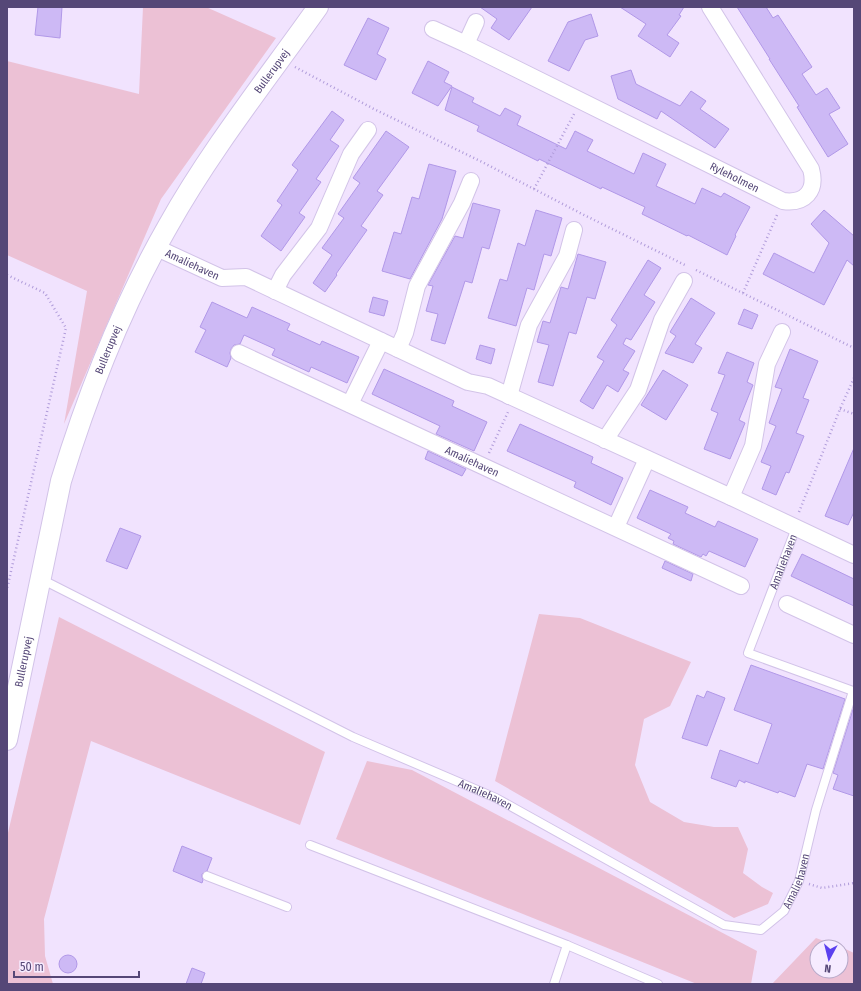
<svg xmlns="http://www.w3.org/2000/svg" width="861" height="991" font-family="'Fira Sans Condensed',sans-serif">
<rect width="100%" height="100%" fill="#f1e3fe"/>
<g fill="#ecc1d5">
<path d="M 143,7 L 206,7 L 276,38 L 161,199 L 64,424 L 87,291 L 7,255 L 7,61 L 139,94 Z"/>
<path d="M 539,614 L 580,618 L 691,662 L 670,706 L 644,719 L 635,765 L 650,802 L 684,822 L 714,827 L 738,827 L 748,849 L 743,873 L 762,887 L 773,893 L 768,904 L 734,918 L 495,781 Z"/>
<path d="M 59,617 L 325,752 L 300,825 L 91,741 L 44,919 L 45,956 L 53,984 L 7,984 L 7,837 Z"/>
<path d="M 367,761 L 412,770 L 757,951 L 751,984 L 697,984 L 336,839 Z"/>
<path d="M 816,938 L 840,947 L 817,947 L 817,971 L 841,971 L 841,947 L 854,953 L 854,984 L 772,984 Z"/>
</g>
<g fill="#cdb9f5" stroke="#b198e8">
<path d="M 38,7 L 62,7 L 60,38 L 35,35 Z"/>
<path d="M 480,7 L 532,7 L 509,40 L 491,28 L 497,19 Z"/>
<path d="M 620,7 L 684,7 L 679,15 L 681,16 L 667,35 L 679,43 L 670,57 L 638,36 L 646,24 Z"/>
<path d="M 737,7 L 766,7 L 773,18 L 778,15 L 812,67 L 802,74 L 816,95 L 827,88 L 840,108 L 829,114 L 848,144 L 828,157 L 797,107 L 799,106 L 769,59 L 770,59 Z"/>
<path d="M 591,14 L 598,36 L 585,40 L 569,71 L 548,61 L 568,22 Z"/>
<path d="M 368,18 L 389,28 L 377,54 L 386,59 L 376,80 L 344,65 Z"/>
<path d="M 428,61 L 449,72 L 444,82 L 452,86 L 438,106 L 412,93 Z"/>
<path d="M 631,70 L 636,84 L 680,106 L 691,91 L 706,101 L 700,109 L 729,129 L 715,148 L 661,111 L 657,119 L 618,99 L 611,76 Z"/>
<path d="M 452,87 L 474,98 L 472,102 L 500,116 L 505,108 L 521,116 L 517,125 L 566,149 L 575,131 L 593,140 L 587,151 L 634,174 L 643,153 L 666,164 L 656,186 L 695,204 L 702,188 L 721,197 L 724,193 L 750,207 L 735,235 L 736,236 L 727,255 L 688,235 L 687,236 L 642,214 L 645,207 L 602,187 L 601,189 L 539,159 L 538,161 L 477,131 L 479,126 L 445,110 Z"/>
<path d="M 332,111 L 344,120 L 330,140 L 339,146 L 316,179 L 321,182 L 299,213 L 305,217 L 281,251 L 261,236 L 282,205 L 277,201 L 298,170 L 292,165 Z"/>
<path d="M 386,131 L 409,147 L 377,191 L 383,195 L 361,226 L 367,230 L 336,274 L 337,275 L 325,292 L 313,283 L 332,255 L 322,248 L 344,218 L 338,214 L 360,183 L 353,178 Z"/>
<path d="M 429,164 L 456,171 L 442,219 L 410,279 L 382,271 L 394,232 L 401,234 L 412,197 L 419,199 Z"/>
<path d="M 473,203 L 500,210 L 489,249 L 482,247 L 472,283 L 465,281 L 445,344 L 431,340 L 438,314 L 426,311 L 433,286 L 428,285 L 455,236 L 463,238 Z"/>
<path d="M 536,210 L 562,218 L 551,256 L 544,254 L 534,290 L 527,288 L 516,326 L 488,318 L 500,279 L 507,281 L 518,243 L 525,246 Z"/>
<path d="M 824,210 L 854,236 L 854,266 L 847,260 L 824,305 L 763,274 L 774,253 L 814,273 L 829,243 L 811,224 Z"/>
<path d="M 578,254 L 606,262 L 595,299 L 587,297 L 576,334 L 569,332 L 553,386 L 538,382 L 549,345 L 537,342 L 543,321 L 550,323 L 561,287 L 568,289 Z"/>
<path d="M 648,260 L 661,268 L 644,295 L 655,302 L 631,340 L 626,338 L 623,344 L 635,351 L 623,370 L 629,373 L 618,392 L 607,385 L 593,409 L 580,401 L 604,361 L 597,357 L 617,325 L 611,320 Z"/>
<path d="M 373,297 L 388,301 L 384,316 L 369,312 Z"/>
<path d="M 691,298 L 715,313 L 695,344 L 702,348 L 693,363 L 665,353 L 676,336 L 670,332 Z"/>
<path d="M 212,302 L 247,318 L 252,307 L 290,324 L 287,330 L 320,345 L 322,341 L 359,357 L 347,383 L 311,367 L 309,372 L 272,355 L 275,349 L 244,335 L 240,344 L 234,345 L 231,349 L 230,353 L 231,358 L 227,367 L 195,352 L 206,330 L 200,327 Z"/>
<path d="M 744,309 L 758,315 L 752,329 L 738,324 Z"/>
<path d="M 480,345 L 495,349 L 491,364 L 476,359 Z"/>
<path d="M 790,349 L 818,361 L 803,398 L 809,400 L 796,433 L 804,436 L 789,473 L 786,472 L 776,495 L 762,489 L 771,466 L 761,462 L 776,426 L 769,423 L 782,389 L 775,387 Z"/>
<path d="M 727,352 L 754,363 L 747,382 L 753,385 L 739,420 L 745,423 L 730,459 L 704,449 L 718,413 L 711,410 L 725,375 L 718,373 Z"/>
<path d="M 384,369 L 454,401 L 452,406 L 487,422 L 474,451 L 436,434 L 440,426 L 372,394 Z"/>
<path d="M 663,370 L 688,385 L 666,420 L 641,405 Z"/>
<path d="M 520,424 L 593,457 L 591,463 L 623,478 L 611,505 L 574,487 L 576,482 L 507,451 Z"/>
<path d="M 854,448 L 854,512 L 848,525 L 825,516 Z"/>
<path d="M 428,451 L 466,469 L 462,476 L 425,459 Z"/>
<path d="M 650,490 L 688,507 L 685,513 L 715,527 L 718,521 L 758,539 L 745,567 L 709,551 L 706,556 L 703,554 L 701,557 L 673,544 L 674,541 L 668,538 L 671,534 L 637,518 Z"/>
<path d="M 120,528 L 141,536 L 127,569 L 106,561 Z"/>
<path d="M 802,554 L 854,579 L 854,606 L 791,576 Z"/>
<path d="M 665,561 L 693,574 L 691,581 L 662,568 Z"/>
<path d="M 751,665 L 845,699 L 823,769 L 807,764 L 795,797 L 779,791 L 778,793 L 745,781 L 745,783 L 739,780 L 736,787 L 711,778 L 720,750 L 758,764 L 772,724 L 734,710 Z"/>
<path d="M 707,691 L 725,698 L 707,746 L 682,738 L 697,695 L 704,698 Z"/>
<path d="M 854,706 L 854,796 L 833,789 L 838,775 L 833,773 Z"/>
<path d="M 182,846 L 212,858 L 207,871 L 202,874 L 202,877 L 203,880 L 202,883 L 173,871 Z"/>
<circle cx="68" cy="964" r="9"/>
<path d="M 192,968 L 205,973 L 201,984 L 186,984 Z"/>
</g>
<g fill="none" stroke-linecap="round" stroke-linejoin="round">
<defs>
<g id="service">
<path id="s1" d="M 41,579 L 353,737 L 496,798 L 724,925 L 761,930 L 784,911 L 799,881 L 816,810 L 853,691 L 748,653 L 796,528"/>
<path d="M 310,845 L 567,945 L 658,984"/>
<path d="M 207,876 L 287,907"/>
<path d="M 554,984 L 567,945"/>
</g>
<g id="minor">
<path id="s2" d="M 433,29 L 466,44 L 783,201 C 805,204 817,191 811,169 L 710,7"/>
<path d="M 466,44 L 476,22"/>
<path id="s3" d="M 157,248 L 222,278 L 246,277 L 468,382 L 488,386 L 731,497 L 854,555"/>
<path d="M 275,291 L 283,275 L 319,228 L 351,154 L 368,130"/>
<path d="M 398,349 L 405,333 L 417,286 L 462,203 L 471,181"/>
<path id="s4" d="M 239,353 L 741,586"/>
<path d="M 509,396 L 529,325 L 567,256 L 574,230"/>
<path d="M 350,404 L 381,341"/>
<path d="M 605,440 L 638,390 L 662,320 L 684,281"/>
<path d="M 731,497 L 753,446 L 767,364 L 782,332"/>
<path d="M 616,527 L 647,459"/>
<path d="M 787,604 L 854,635"/>
</g>
<g id="tertiary">
<path id="s5" d="M 7,740 L 61,481 C 88,393 122,306 168,226 C 211,149 267,79 318,7"/>
</g>
</defs>
<use href="#service" stroke="#d2c3e8" stroke-width="10"/>
<use href="#minor" stroke="#d2c3e8" stroke-width="18"/>
<use href="#tertiary" stroke="#d2c3e8" stroke-width="22"/>
<g stroke="#b09cda" stroke-width="2.5" stroke-dasharray="1 3" stroke-linecap="butt">
<path d="M 295,67 L 374,109 L 484,163 L 584,215 L 685,265"/>
<path d="M 534,189 L 574,114"/>
<path d="M 696,270 L 854,348"/>
<path d="M 7,275 L 45,293 L 66,328 L 7,589"/>
<path d="M 743,293 L 777,215"/>
<path d="M 840,409 L 854,414"/>
<path d="M 489,453 L 508,412"/>
<path d="M 799,512 L 840,409 L 854,378"/>
<path d="M 809,884 L 822,888 L 854,883"/>
</g>
<use href="#service" stroke="#fff" stroke-width="8"/>
<use href="#minor" stroke="#fff" stroke-width="16"/>
<use href="#tertiary" stroke="#fff" stroke-width="20"/>
</g>
<g text-anchor="middle" dominant-baseline="central" stroke-width="3.5" stroke-linejoin="round" paint-order="stroke">
<g font-size="11" fill="#554777" stroke="#f6ebff">
<text stroke="none"><textPath href="#s5" startOffset="728">Bullerupvej</textPath></text>
<text stroke="none"><textPath href="#s2" startOffset="336">Ryleholmen</textPath></text>
<text stroke="none"><textPath href="#s3" startOffset="39">Amaliehaven</textPath></text>
<text stroke="none"><textPath href="#s5" startOffset="404">Bullerupvej</textPath></text>
<text stroke="none"><textPath href="#s4" startOffset="257">Amaliehaven</textPath></text>
<text stroke="none"><textPath href="#s1" startOffset="1274">Amaliehaven</textPath></text>
<text stroke="none"><textPath href="#s5" startOffset="80">Bullerupvej</textPath></text>
<text stroke="none"><textPath href="#s1" startOffset="494">Amaliehaven</textPath></text>
<text stroke="none"><textPath href="#s1" startOffset="866">Amaliehaven</textPath></text>
</g>
</g>
<rect width="861" height="991" fill="none" stroke="#554777" stroke-width="16"/>
<g transform="translate(829 959) rotate(187)"><circle r="19" fill="#f6ebff" stroke="#b6a9c9"/>
<path d="M0-3L7 15L0 10L-7 15Z" fill="#5c41ef"/>
<text y="-6" font-size="11" font-weight="bold" text-anchor="middle" fill="#554777">N</text>
</g>
<path d="M14 971v6h125v-6" fill="none" stroke="#554777" stroke-width="2"/>
<text x="20" y="971" font-size="12" fill="#554777" stroke="#f6ebff" stroke-width="3" paint-order="stroke">50 m</text>
</svg>
